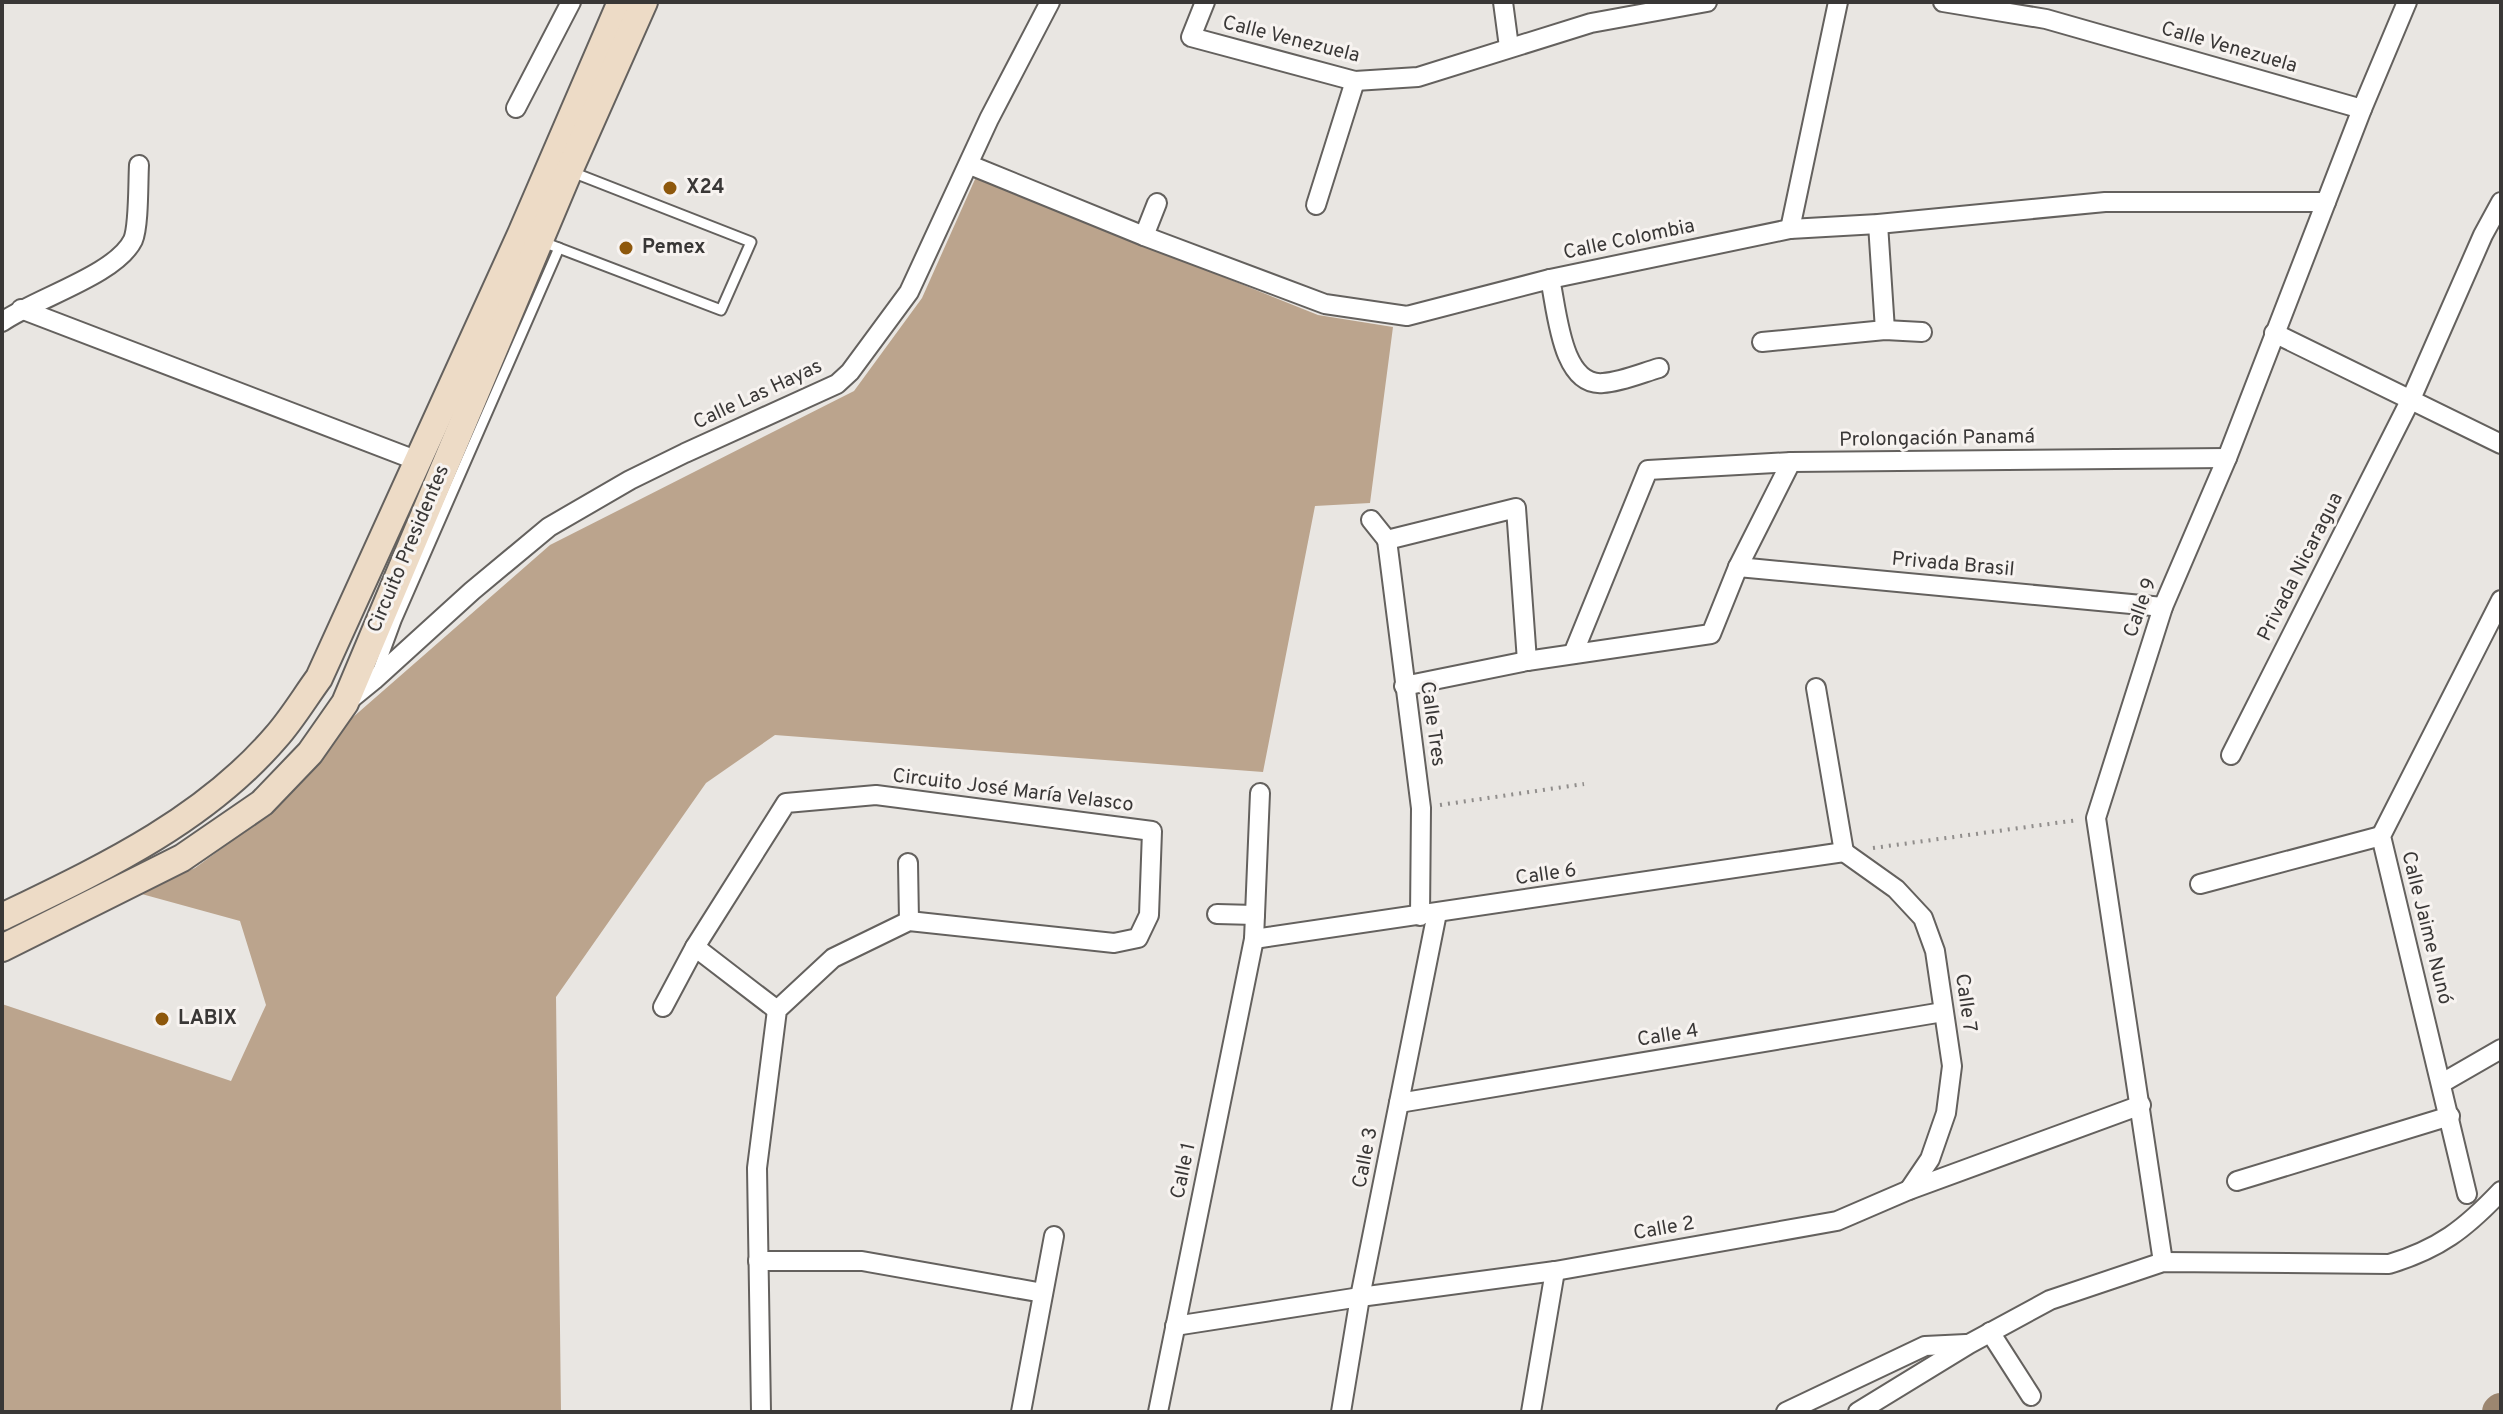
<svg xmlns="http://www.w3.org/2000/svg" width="2503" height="1414" font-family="Overpass,sans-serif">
<rect width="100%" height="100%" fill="#e9e6e2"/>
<path fill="#bba48d" d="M 976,177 L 1318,315 L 1393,327 L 1370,503 L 1315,506 L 1263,772 L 775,735 L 706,783 L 556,997 L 561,1412 L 2,1412 L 2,1004 L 231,1081 L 266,1005 L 240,921 L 138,893 L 195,868 L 263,818 L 320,758 L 344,725 L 550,545 L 854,391 L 922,298 Z"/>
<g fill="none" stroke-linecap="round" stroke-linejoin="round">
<path stroke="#9c8670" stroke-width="36" d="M 2500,1412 L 2501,1411"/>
<defs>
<g id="lane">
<path d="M 543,242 L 721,310 L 751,242 L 572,172"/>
<path d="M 378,670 L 396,621 L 559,248"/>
</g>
<g id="street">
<path d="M 1205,2 L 1191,37 L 1355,81 L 1418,77 L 1591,23 L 1707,2"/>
<path d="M 1503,2 L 1509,47"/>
<path d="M 1943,2 L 2046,19 L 2362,109"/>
<path d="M 516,108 L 571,2"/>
<path d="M 970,165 L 1144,236 L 1325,304 L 1407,316 L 1550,279 L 1790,229 L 1878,224 L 2105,202 L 2326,202"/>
<path d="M 1316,205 L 1355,81"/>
<path d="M 1878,224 L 1885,330"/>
<path d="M 1790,229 L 1838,2"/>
<path d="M 1144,236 L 1157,203"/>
<path d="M 1550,279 C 1557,309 1561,387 1603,383 C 1621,382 1642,373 1659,368"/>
<path d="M 21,309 L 418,461"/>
<path d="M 2,322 C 36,298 116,275 133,240 C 139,226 138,182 139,165"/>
<path d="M 2274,333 L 2501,444"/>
<path d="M 1762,342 L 1885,330 L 1922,332"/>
<path d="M 1371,520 L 1387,540"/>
<path d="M 1387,540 L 1421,808 L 1420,916"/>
<path d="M 1387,540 L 1516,508 L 1527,661"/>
<path d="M 1738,567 L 2163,607"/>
<path d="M 1573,654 L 1648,470 L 1791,462 L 2227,458"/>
<path d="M 1404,686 L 1527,661 L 1711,634 L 1738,567 L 1791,462"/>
<path d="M 1816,688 L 1844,852"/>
<path d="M 347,702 L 374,680 L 472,591 L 549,527 L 630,480 L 685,453 L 837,384 L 850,372 L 909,292 L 989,119 L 1050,2"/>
<path d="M 2231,755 L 2411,399 L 2483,235 L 2501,202"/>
<path d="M 1844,852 L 1896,889 L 1923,918 L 1935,951 L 1952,1066 L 1946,1113 L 1930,1159 L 1909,1190"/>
<path d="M 908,863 L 909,921"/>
<path d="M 2200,884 L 2381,836"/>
<path d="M 1217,914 L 1255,915"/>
<path d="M 1254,939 L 1844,852"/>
<path d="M 695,947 L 777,1010"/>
<path d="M 663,1007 L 695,947 L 786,803 L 876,795 L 1152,831 L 1149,915 L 1138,938 L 1114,943 L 909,921 L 833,958 L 777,1010 L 757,1168 L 761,1412"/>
<path d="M 2442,1083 L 2501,1049"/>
<path d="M 1399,1103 L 1943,1012"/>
<path d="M 2237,1181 L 2450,1116"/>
<path d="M 2467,1194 L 2381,836 L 2501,600"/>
<path d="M 758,1261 L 862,1261 L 1043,1293"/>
<path d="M 2163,1262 L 2096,818 L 2163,607 L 2227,458 L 2362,109 L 2407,2"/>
<path d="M 1175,1326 L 1360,1297 L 1555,1271 L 1837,1221 L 1909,1190 L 2141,1105"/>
<path d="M 1990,1332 L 2031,1396"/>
<path d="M 1021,1412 L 1054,1236"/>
<path d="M 1158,1412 L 1254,939 L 1260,793"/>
<path d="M 1341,1412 L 1360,1297 L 1437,913"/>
<path d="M 1531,1412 L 1555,1271"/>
<path d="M 1786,1412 L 1925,1346 L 1966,1344"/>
<path d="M 1858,1412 L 1969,1344 L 2050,1300 L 2163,1262 L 2389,1264 C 2439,1249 2465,1229 2501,1191"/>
</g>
<g id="secondary">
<path d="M 2,917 C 101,869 203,822 276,737 C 292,719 305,697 319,678 L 521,234 L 621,2"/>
<path d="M 2,948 L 182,858 L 262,803 L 310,753 L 345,703 L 569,171 L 644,2"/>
</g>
</defs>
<use href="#lane" stroke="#64615e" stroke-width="13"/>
<use href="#street" stroke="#64615e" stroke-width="22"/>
<use href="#secondary" stroke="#64615e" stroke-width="30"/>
<g stroke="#918e8c" stroke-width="4" stroke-dasharray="2 6" stroke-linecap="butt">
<path d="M 1440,805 L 1584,784"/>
<path d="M 1873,848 L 2078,820"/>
</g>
<use href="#lane" stroke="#fff" stroke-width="9"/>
<use href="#street" stroke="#fff" stroke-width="18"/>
<use href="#secondary" stroke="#eddbc6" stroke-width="26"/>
</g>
<g fill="#8e580c" stroke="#f7f3f0" stroke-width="3">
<circle cx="670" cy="188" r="8"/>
<circle cx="626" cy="248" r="8"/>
<circle cx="162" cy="1019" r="8"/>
</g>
<g text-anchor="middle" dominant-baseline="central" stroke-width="6" stroke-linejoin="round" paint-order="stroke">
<g font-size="20" fill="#393736" stroke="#f7f3f0">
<text transform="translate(1291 40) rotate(14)">Calle Venezuela</text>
<text transform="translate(2229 48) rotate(16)">Calle Venezuela</text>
<text transform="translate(1629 240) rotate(-12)">Calle Colombia</text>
<text transform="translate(758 395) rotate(-25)">Calle Las Hayas</text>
<text transform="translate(1937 439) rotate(-1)">Prolongación Panamá</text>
<text transform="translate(409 549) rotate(-67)">Circuito Presidentes</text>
<text transform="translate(1953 565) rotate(5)">Privada Brasil</text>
<text transform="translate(2301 567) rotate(-63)">Privada Nicaragua</text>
<text transform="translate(2141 608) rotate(-70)">Calle 9</text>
<text transform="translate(1432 724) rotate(82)">Calle Tres</text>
<text transform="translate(1013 791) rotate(7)">Circuito José María Velasco</text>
<text transform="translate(1546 875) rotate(-8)">Calle 6</text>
<text transform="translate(2426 928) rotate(76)">Calle Jaime Nunó</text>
<text transform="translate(1965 1003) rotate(82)">Calle 7</text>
<text transform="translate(1668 1036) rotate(-9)">Calle 4</text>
<text transform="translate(1366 1158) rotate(-79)">Calle 3</text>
<text transform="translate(1184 1171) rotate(-78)">Calle 1</text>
<text transform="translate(1664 1229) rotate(-10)">Calle 2</text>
</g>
<g font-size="20" font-weight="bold" fill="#393736" stroke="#f7f3f0" text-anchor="start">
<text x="686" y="188">X24</text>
<text x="642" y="248">Pemex</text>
<text x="178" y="1019">LABIX</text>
</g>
</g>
<rect width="2503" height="1414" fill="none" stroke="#393736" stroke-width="8"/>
</svg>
